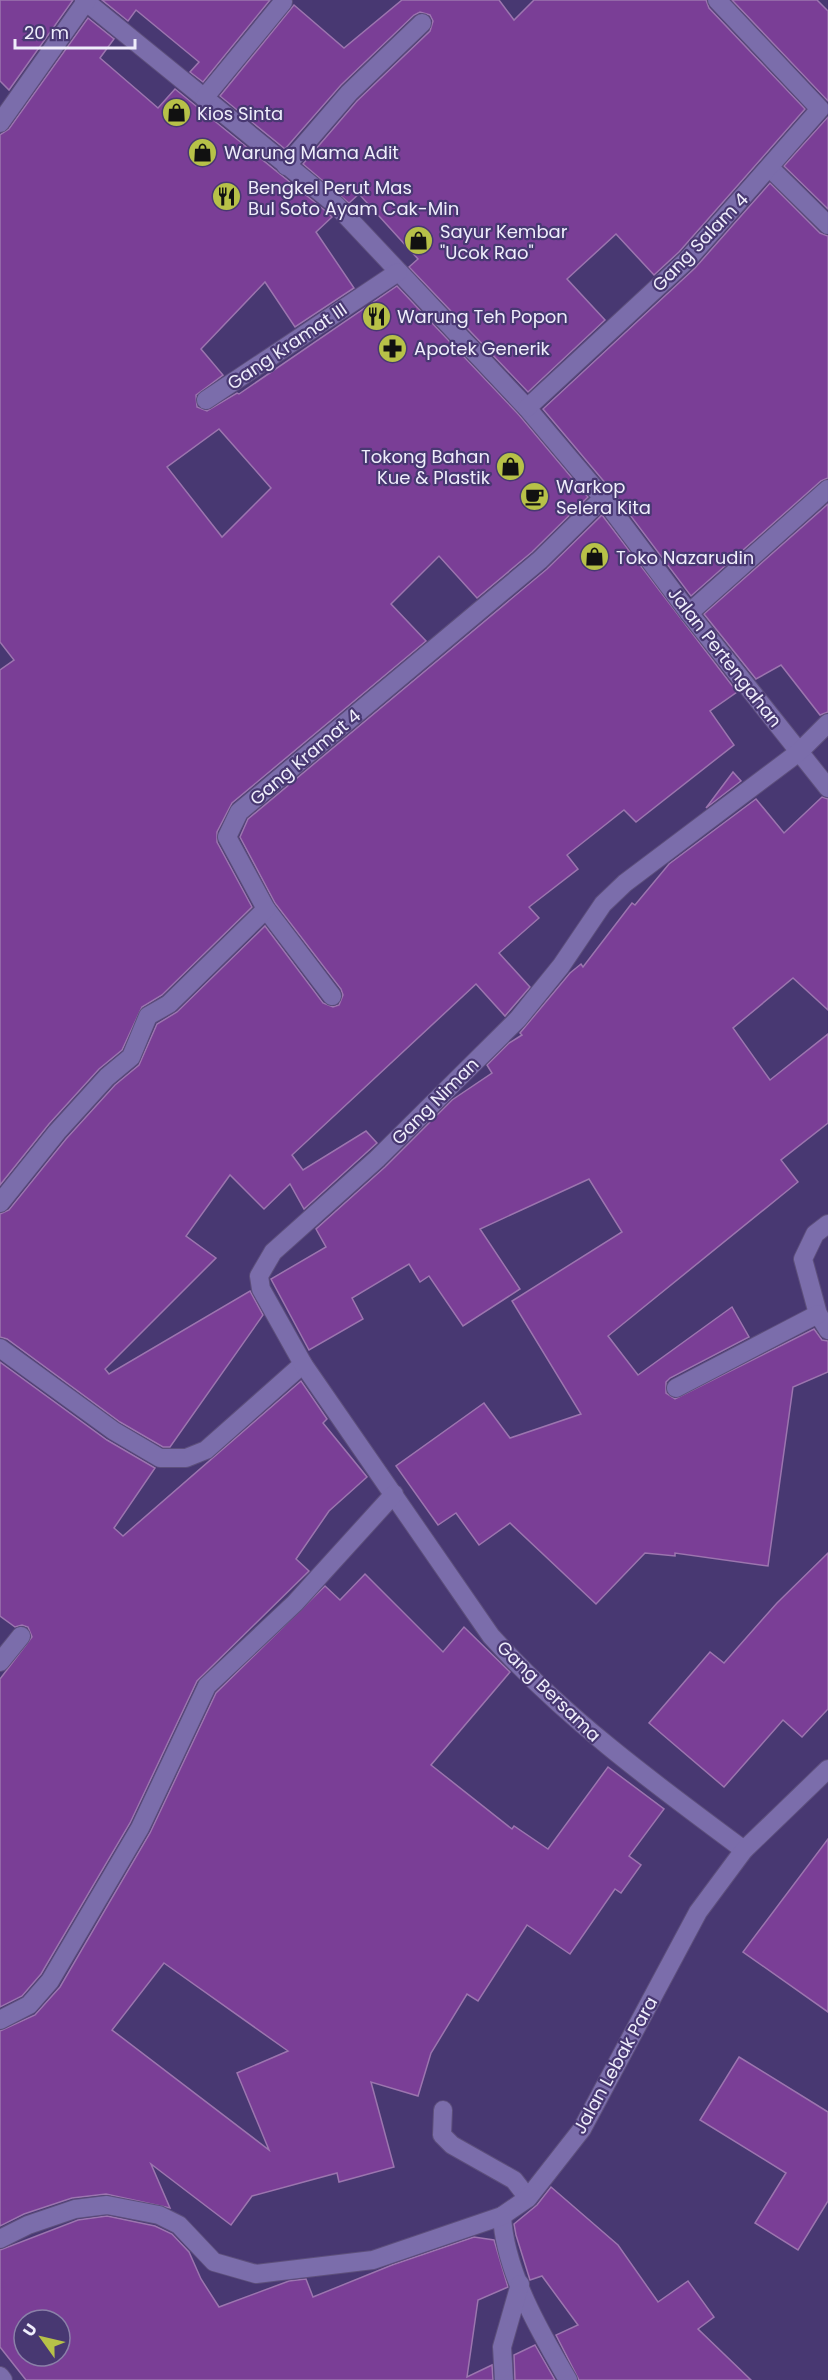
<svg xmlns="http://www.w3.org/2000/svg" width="828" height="2380" font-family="Poppins,sans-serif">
<rect width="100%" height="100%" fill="#483872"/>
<g fill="#7a3e96" stroke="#9c75af" stroke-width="1.5" fill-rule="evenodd">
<path d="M 0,0 L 73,0 L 9,90 L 0,81 Z"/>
<path d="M 102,0 L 270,0 L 203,82 L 190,72 L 199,62 L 136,10 L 128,21 Z"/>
<path d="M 402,0 L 499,0 L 514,20 L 534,0 L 706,0 L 709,8 L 805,109 L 679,252 L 654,275 L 616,234 L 567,279 L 605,320 L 528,392 L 409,267 L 418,259 L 359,194 L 349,203 L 303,164 L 357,101 L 430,31 L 433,21 L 430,15 L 420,12 L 414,15 L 341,85 L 285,149 L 220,96 L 294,5 L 344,48 Z"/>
<path d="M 732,0 L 817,0 L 828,11 L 828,101 Z"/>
<path d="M 88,18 L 114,39 L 100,58 L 158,108 L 175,89 L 328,213 L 332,217 L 316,232 L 354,288 L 295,327 L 265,282 L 201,349 L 223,375 L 196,395 L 197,407 L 207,411 L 237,393 L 239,394 L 397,286 L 519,415 L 588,497 L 532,552 L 477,598 L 439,556 L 391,604 L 426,641 L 232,803 L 217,832 L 217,842 L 252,907 L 162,995 L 142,1007 L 122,1050 L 99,1069 L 49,1124 L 0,1185 L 0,670 L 14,660 L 0,642 L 0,135 L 9,129 ZM 219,429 L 271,488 L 222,537 L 167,467 Z"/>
<path d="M 828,117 L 828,209 L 784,166 Z"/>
<path d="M 770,183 L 820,233 L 828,236 L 828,478 L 821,481 L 691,596 L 612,491 L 543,409 L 695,268 Z"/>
<path d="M 828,504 L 828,712 L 820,715 L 781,665 L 756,679 L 704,614 Z"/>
<path d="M 602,515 L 737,692 L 710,711 L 734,745 L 636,822 L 624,810 L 567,855 L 578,869 L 529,907 L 539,918 L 499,953 L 530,987 L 505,1016 L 476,984 L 292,1155 L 303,1170 L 366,1131 L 377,1143 L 304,1209 L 290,1184 L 264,1209 L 230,1175 L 186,1236 L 216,1258 L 105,1369 L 109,1374 L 250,1291 L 263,1315 L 170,1447 L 163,1447 L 120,1422 L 7,1339 L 0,1337 L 0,1214 L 9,1210 L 66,1139 L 115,1085 L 139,1065 L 157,1024 L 177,1012 L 265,926 L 323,1003 L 333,1007 L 339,1005 L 343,995 L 341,989 L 275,903 L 240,837 L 248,819 L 547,569 Z"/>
<path d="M 733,772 L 741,781 L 706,808 Z"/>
<path d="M 822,797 L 828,799 L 828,1010 L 793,978 L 733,1028 L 770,1080 L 828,1034 L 828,1123 L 781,1160 L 798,1182 L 608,1336 L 638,1375 L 732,1307 L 749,1337 L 670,1378 L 666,1382 L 666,1393 L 675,1399 L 814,1329 L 822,1340 L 828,1341 L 828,1372 L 793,1387 L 768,1566 L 675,1553 L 675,1556 L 645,1553 L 596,1604 L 510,1523 L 479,1545 L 456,1513 L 438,1525 L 396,1466 L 484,1403 L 510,1438 L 581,1414 L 512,1301 L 622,1232 L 589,1179 L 480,1229 L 520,1289 L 463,1326 L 429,1276 L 420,1282 L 409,1264 L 352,1298 L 363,1319 L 309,1350 L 271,1279 L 326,1247 L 316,1229 L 385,1167 L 452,1100 L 492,1073 L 487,1065 L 509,1043 L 522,1035 L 520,1033 L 570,973 L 581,964 L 583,967 L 632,903 L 635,905 L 669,864 L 756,799 L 784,833 Z"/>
<path d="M 0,1362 L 107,1440 L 155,1468 L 114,1528 L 123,1536 L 301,1381 L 327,1419 L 323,1423 L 367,1477 L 329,1511 L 296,1559 L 309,1571 L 197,1681 L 130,1823 L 41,1974 L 22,1996 L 0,2007 L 0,1679 L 32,1637 L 28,1627 L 22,1625 L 15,1627 L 0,1616 Z"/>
<path d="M 828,1553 L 828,1709 L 802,1737 L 783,1720 L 724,1787 L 649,1723 L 710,1652 L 724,1663 L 777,1603 Z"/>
<path d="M 365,1574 L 443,1652 L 464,1627 L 510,1672 L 431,1765 L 512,1829 L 514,1826 L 548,1849 L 608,1767 L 664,1809 L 629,1856 L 641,1865 L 621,1893 L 615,1889 L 570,1954 L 527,1925 L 478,2001 L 467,1994 L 431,2053 L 418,2096 L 371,2082 L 394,2167 L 339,2182 L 337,2173 L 252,2196 L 231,2225 L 151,2164 L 170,2208 L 106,2194 L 72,2198 L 24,2214 L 0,2226 L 0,2031 L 35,2015 L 60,1987 L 150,1833 L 216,1693 L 325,1586 L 340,1600 ZM 164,1963 L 288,2051 L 237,2073 L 269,2150 L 112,2030 Z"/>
<path d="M 828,1839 L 828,2012 L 743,1952 Z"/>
<path d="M 739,2057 L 828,2112 L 828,2201 L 798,2250 L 755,2223 L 786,2173 L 700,2120 Z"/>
<path d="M 551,2187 L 618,2245 L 658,2302 L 688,2281 L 714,2317 L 698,2329 L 751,2380 L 579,2380 L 556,2335 L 578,2325 L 542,2276 L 530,2280 L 516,2235 L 514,2224 L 537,2205 Z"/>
<path d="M 107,2216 L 155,2226 L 172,2234 L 189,2252 L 201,2279 L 219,2307 L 289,2281 L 306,2279 L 313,2297 L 392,2265 L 474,2237 L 494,2240 L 508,2287 L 478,2300 L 467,2377 L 492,2365 L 493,2380 L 26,2380 L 0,2347 L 0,2250 L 78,2220 ZM 24,2320 L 60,2320 L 60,2356 L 24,2356 Z"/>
<path d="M 535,2345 L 555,2380 L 515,2380 L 514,2355 Z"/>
</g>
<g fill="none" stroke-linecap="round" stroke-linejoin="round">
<defs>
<g id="minor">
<path d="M 84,0 L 336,205 L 527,408 L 603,498 L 689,613 L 828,788"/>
<path d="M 204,98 L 283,2"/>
<path d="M 0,123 L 87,0"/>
<path d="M 286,166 L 349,93 L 422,23"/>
<path d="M 770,168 L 828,225"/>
<path d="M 206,400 L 398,272"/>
<path d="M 527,408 L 687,260 L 820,109 L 717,0"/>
<path d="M 689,613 L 828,489"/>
<path d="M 266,909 L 332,996"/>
<path d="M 0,1203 L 57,1132 L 107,1077 L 131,1057 L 148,1016 L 169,1004 L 266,909 L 227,837 L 239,812 L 540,560 L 603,498"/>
<path d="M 828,1224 L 815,1234 L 803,1259 L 818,1314 L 828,1330"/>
<path d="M 0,1348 L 114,1431 L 160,1458 L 186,1458 L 206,1450 L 303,1364"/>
<path d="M 676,1388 L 818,1314"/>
<path d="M 0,1662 L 21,1636"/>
<path d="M 744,1850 C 655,1784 566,1719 491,1636 L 303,1364 L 261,1289 L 259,1276 L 273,1252 L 377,1159 L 518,1019 L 561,966 L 603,904 L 625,883 L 799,752 L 828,723"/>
<path d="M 0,2020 L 29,2005 L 50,1981 L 140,1828 L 207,1686 L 295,1603 L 394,1494"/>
<path d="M 443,2110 L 442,2135 L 452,2145 L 514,2180 L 528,2198"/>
<path d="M 502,2216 C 505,2272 540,2332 568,2380"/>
<path d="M 0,2239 L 28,2225 L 75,2209 L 107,2205 L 159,2215 L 179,2225 L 214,2262 L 256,2274 L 373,2260 L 502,2216 L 528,2198 L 582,2129 L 698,1912 L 744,1850 L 828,1769"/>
<path d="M 0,2376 L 3,2380"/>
<path d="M 504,2380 L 502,2347 L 520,2284"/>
</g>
</defs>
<use href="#minor" stroke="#5d4f7c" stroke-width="20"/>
<use href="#minor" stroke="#7b6dab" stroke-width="18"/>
</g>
<defs>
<symbol id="shop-disc" viewBox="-11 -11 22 22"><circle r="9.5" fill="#b7c148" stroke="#483872"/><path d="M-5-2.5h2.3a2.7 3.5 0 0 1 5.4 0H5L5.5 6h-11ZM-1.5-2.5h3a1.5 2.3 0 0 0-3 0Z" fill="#111"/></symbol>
<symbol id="restaurant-disc" viewBox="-11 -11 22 22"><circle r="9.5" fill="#b7c148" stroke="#483872"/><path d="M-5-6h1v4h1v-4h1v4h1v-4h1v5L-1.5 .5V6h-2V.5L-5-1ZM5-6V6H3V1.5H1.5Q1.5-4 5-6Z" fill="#111"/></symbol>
<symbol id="pharmacy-disc" viewBox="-11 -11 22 22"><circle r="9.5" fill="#b7c148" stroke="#483872"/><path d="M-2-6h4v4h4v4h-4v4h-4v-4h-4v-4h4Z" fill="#111"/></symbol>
<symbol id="cafe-disc" viewBox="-11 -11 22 22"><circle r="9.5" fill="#b7c148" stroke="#483872"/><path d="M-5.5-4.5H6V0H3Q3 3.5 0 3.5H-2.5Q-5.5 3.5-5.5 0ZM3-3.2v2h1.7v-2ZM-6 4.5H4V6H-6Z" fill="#111"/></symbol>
</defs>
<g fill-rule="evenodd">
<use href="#shop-disc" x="160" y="96" width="33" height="33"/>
<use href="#shop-disc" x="186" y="136" width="33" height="33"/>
<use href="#restaurant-disc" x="210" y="180" width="33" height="33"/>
<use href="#shop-disc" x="402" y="224" width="33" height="33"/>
<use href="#restaurant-disc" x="360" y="300" width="33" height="33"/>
<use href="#pharmacy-disc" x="376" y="332" width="33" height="33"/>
<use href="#shop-disc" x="494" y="450" width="33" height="33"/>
<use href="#cafe-disc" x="518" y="480" width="33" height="33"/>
<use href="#shop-disc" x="578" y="540" width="33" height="33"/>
</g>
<g text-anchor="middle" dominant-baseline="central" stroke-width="4.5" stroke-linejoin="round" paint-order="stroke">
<g font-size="18" fill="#efedfb" stroke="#483872" text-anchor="start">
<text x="197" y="113">Kios Sinta</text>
<text x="224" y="152">Warung Mama Adit</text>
<text x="248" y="187">Bengkel Perut Mas<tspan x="248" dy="21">Bul Soto Ayam Cak-Min</tspan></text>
<text x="440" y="231">Sayur Kembar<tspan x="440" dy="21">"Ucok Rao"</tspan></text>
<text x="397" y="316">Warung Teh Popon</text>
<text x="414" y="348">Apotek Generik</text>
<text x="490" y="456" text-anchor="end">Tokong Bahan<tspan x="490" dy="21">Kue &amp; Plastik</tspan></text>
<text x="556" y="486">Warkop<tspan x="556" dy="21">Selera Kita</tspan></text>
<text x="616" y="557">Toko Nazarudin</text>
</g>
<g font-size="18" fill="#efedfb" stroke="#483872">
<text transform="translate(700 242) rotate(-46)">Gang Salam 4</text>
<text transform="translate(287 346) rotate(-34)">Gang Kramat III</text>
<text transform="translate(725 657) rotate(52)">Jalan Pertengahan</text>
<text transform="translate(305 757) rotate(-40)">Gang Kramat 4</text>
<text transform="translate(435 1101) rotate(-45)">Gang Niman</text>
<text transform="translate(549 1691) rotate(44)">Gang Bersama</text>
<text transform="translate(615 2065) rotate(-61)">Jalan Lebak Para</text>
</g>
</g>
<g transform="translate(42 2338) rotate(304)"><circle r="28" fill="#483872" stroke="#8b80a9" stroke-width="1.5"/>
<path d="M0-4.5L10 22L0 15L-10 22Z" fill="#b7c148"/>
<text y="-9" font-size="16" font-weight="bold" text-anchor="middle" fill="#efedfb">U</text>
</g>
<path d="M15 39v9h120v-9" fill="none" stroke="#efedfb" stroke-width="3"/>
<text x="24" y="39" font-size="18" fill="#efedfb" stroke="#483872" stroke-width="4.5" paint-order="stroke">20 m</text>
</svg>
